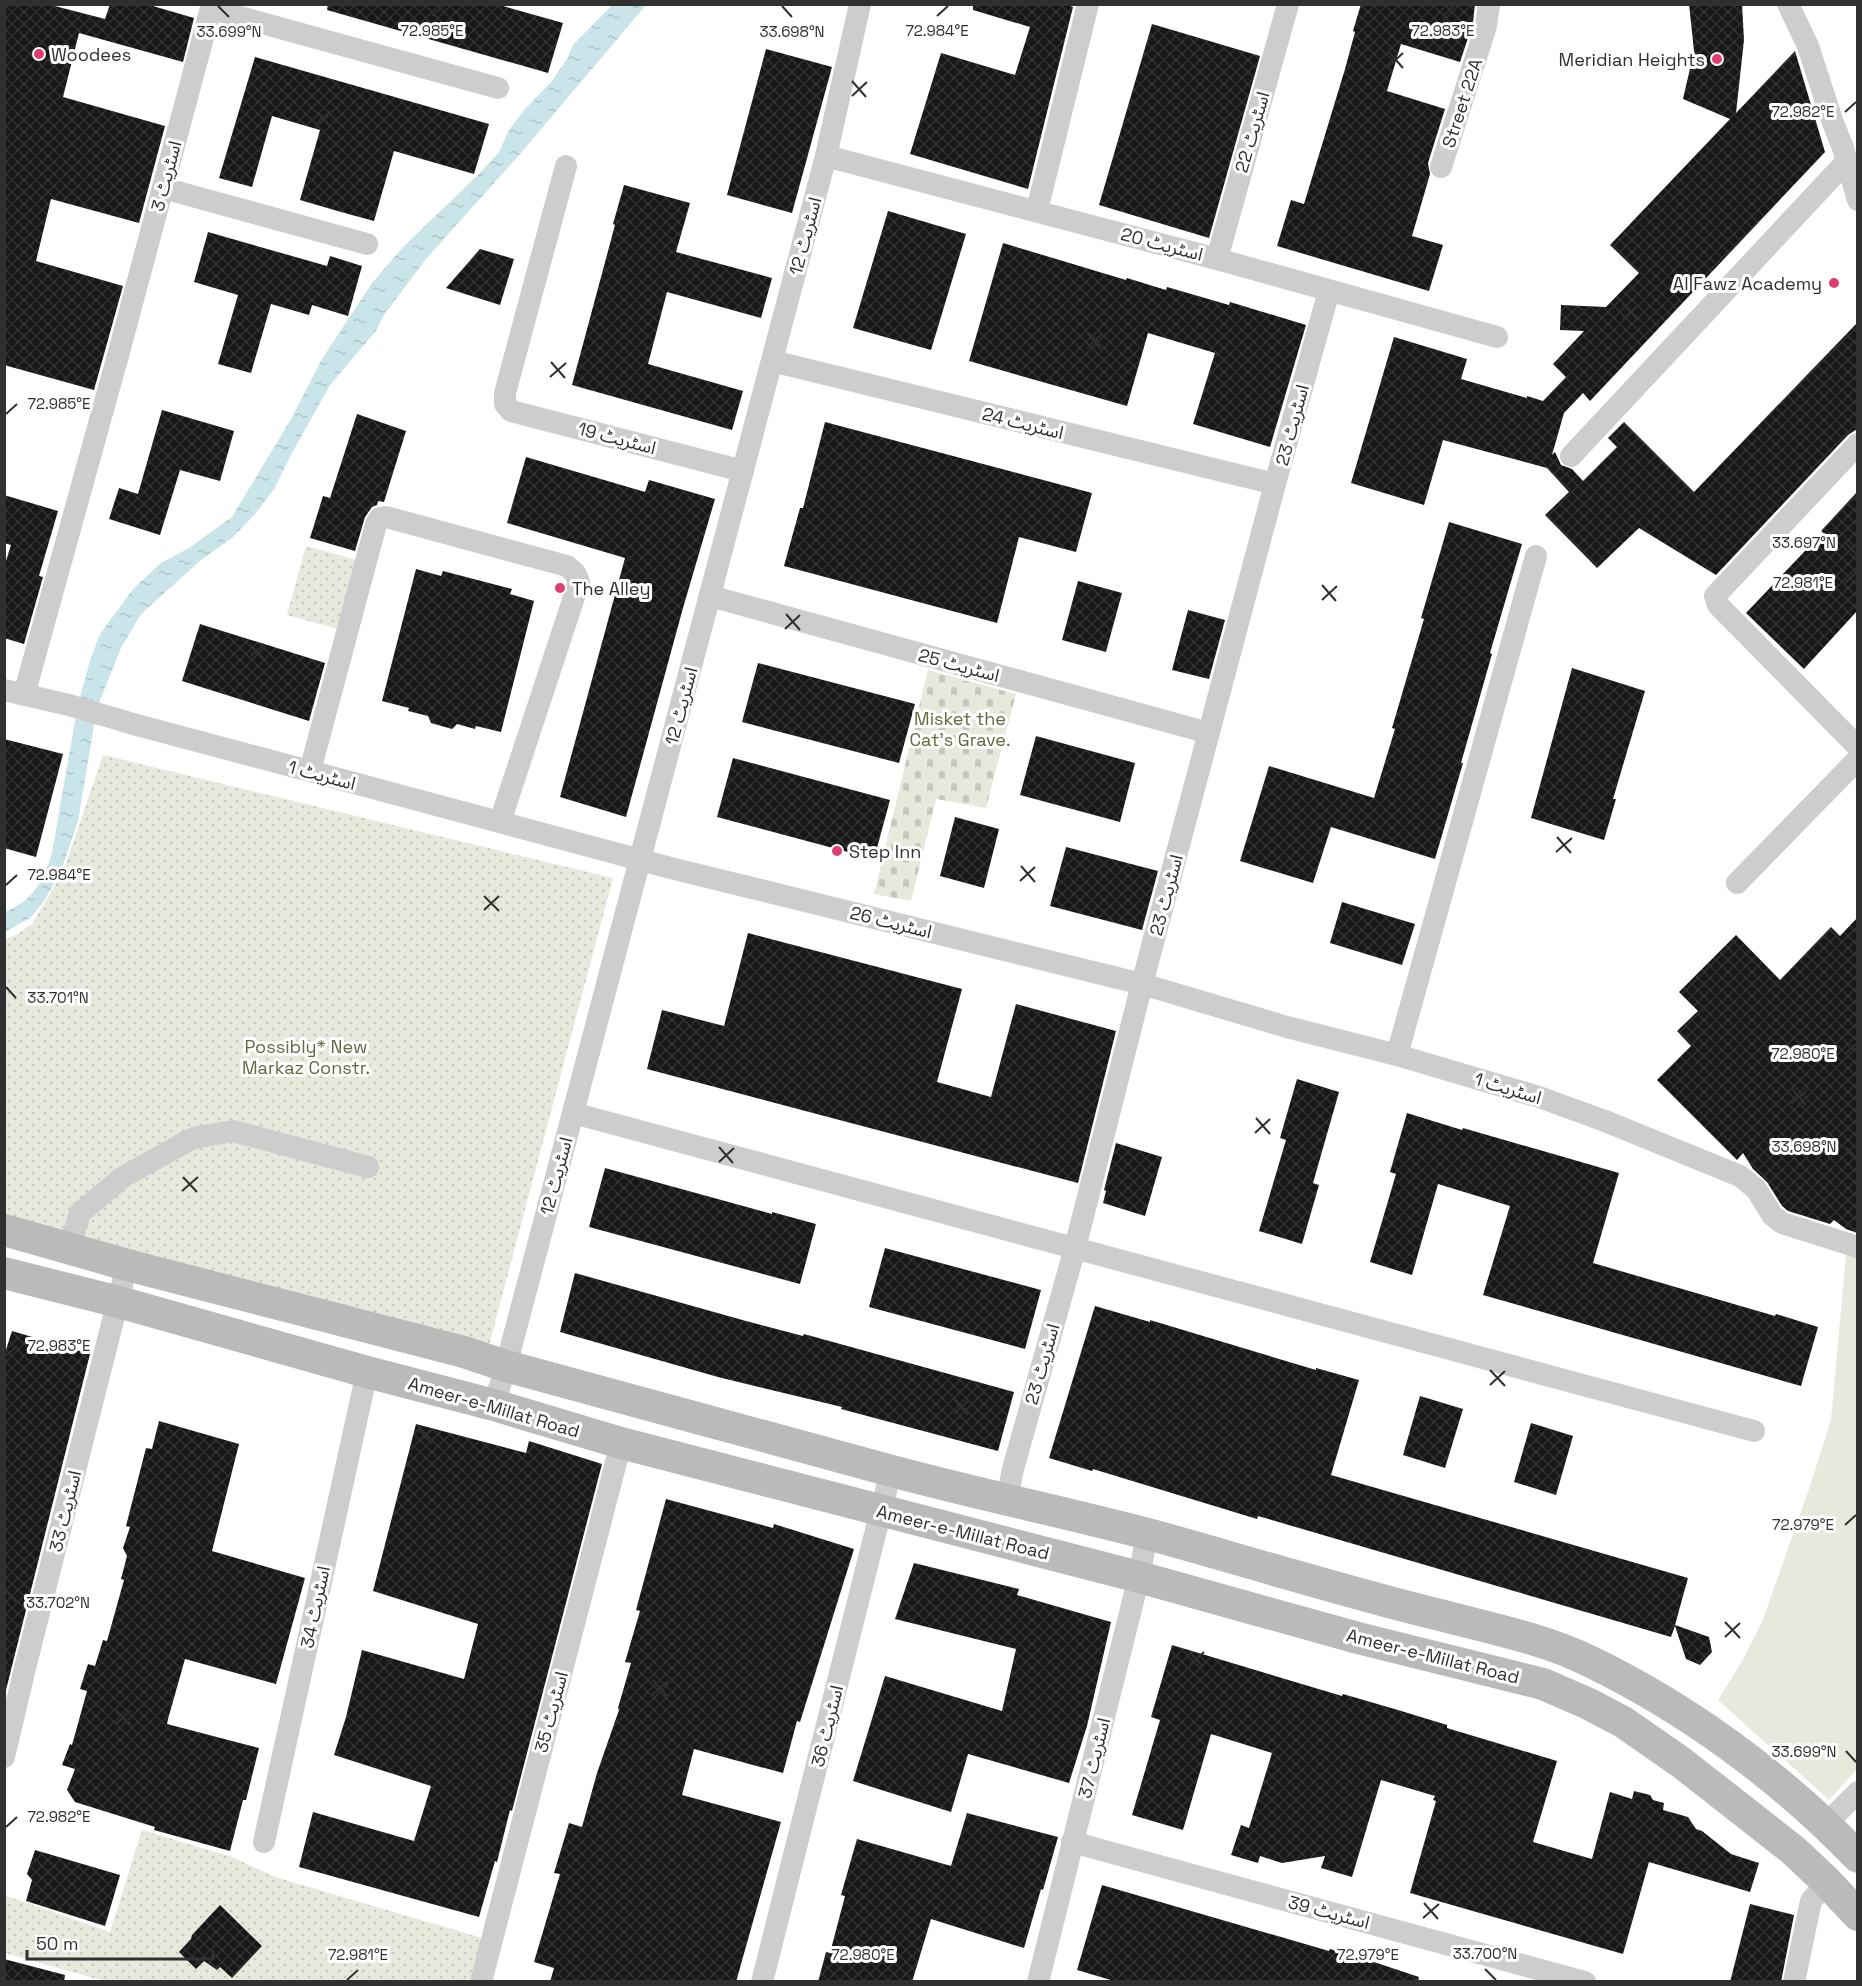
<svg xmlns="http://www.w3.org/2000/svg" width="1862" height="1986" font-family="'Space Grotesk','Noto Sans Arabic',sans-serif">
<defs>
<pattern id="cemetery-stones" width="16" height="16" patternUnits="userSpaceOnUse" patternTransform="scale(1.5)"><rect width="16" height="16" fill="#e7e9dc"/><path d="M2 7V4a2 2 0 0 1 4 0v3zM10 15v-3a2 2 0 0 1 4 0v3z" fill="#c6c8bd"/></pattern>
<pattern id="park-dots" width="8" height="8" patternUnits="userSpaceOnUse" patternTransform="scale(1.5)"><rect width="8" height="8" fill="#e7e9dc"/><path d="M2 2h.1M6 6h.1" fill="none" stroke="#c6c8bd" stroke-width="1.8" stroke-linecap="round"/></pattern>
<pattern id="water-ripples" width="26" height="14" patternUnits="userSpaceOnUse" patternTransform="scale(1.5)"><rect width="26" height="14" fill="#c9e5e9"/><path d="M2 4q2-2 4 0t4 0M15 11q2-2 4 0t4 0" fill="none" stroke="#adc5c8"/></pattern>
<pattern id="building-cross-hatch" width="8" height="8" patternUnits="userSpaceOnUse" patternTransform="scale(1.5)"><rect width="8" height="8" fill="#171717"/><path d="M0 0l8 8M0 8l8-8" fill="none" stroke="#303030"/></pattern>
</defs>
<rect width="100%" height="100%" fill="#fff"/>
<path fill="#e7e9dc" d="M 1847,1244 L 1858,1249 L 1857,1769 L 1829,1800 L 1718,1700 L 1742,1661 L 1762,1622 L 1810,1486 L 1831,1420 Z"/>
<path fill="url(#cemetery-stones)" d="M 928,670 L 1016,694 L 986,808 L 936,799 L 911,901 L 874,894 Z"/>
<g fill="url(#park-dots)">
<path d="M 306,546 L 360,561 L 342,630 L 287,615 Z"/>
<path d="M 103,755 L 613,878 L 484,1364 L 5,1225 L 4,940 L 19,933 L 32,924 L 63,872 Z"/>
<path d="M 142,1830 L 232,1857 L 275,1877 L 482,1938 L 472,1981 L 104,1981 L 5,1953 L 4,1895 L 110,1932 Z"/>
</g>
<path fill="url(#water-ripples)" d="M 612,5 L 646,5 L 520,154 L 426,259 L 384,315 L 376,331 L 330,385 L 291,455 L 274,489 L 255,514 L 233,537 L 201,560 L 141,614 L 121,648 L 97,708 L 78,821 L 60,874 L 42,904 L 30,918 L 5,932 L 5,912 C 34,899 43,882 52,853 L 78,704 L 90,661 L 100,634 L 134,588 L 161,563 L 189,548 L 232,517 L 291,419 L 322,359 L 372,283 L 404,246 L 478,175 L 499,152 L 509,130 L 524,110 L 552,81 L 567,59 L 573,45 Z"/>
<g fill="url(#building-cross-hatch)">
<path d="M 4,4 L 47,4 L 105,19 L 110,4 L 146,4 L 194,18 L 183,62 L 79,33 L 63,97 L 165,126 L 139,223 L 51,199 L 36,261 L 123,286 L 94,390 L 4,365 Z"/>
<path d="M 328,4 L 496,4 L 563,23 L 548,73 L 327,10 Z"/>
<path d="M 973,4 L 1065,4 L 1073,7 L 1028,189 L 910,154 L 941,53 L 1015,75 L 1030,27 L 973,10 Z"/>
<path d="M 1361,4 L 1475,4 L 1473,23 L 1460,62 L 1401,44 L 1387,91 L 1445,109 L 1428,163 L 1430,174 L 1412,236 L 1443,245 L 1429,291 L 1277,246 L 1291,200 L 1304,204 L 1345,69 L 1355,32 L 1353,31 Z"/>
<path d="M 1689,4 L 1742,4 L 1744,40 L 1736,113 L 1795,51 L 1825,152 L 1590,401 L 1583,393 L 1564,413 L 1552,455 L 1555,452 L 1561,465 L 1572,469 L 1583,481 L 1617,447 L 1608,438 L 1624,422 L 1694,492 L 1857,323 L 1857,429 L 1848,435 L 1716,575 L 1639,528 L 1597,568 L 1545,515 L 1569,492 L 1547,468 L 1443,440 L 1424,505 L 1351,483 L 1394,337 L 1467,359 L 1461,379 L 1527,398 L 1527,396 L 1543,401 L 1566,377 L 1553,364 L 1584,331 L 1560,330 L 1561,305 L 1606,307 L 1639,273 L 1610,245 L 1730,119 L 1683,99 L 1694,51 Z"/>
<path d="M 1152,24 L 1260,56 L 1209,238 L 1099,205 Z"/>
<path d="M 766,49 L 832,67 L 792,213 L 727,195 Z"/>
<path d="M 255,57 L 489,124 L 474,174 L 394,151 L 374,221 L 341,212 L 300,200 L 320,130 L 272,116 L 252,187 L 219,178 Z"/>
<path d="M 624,185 L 690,203 L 676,252 L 772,278 L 761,318 L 667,292 L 648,364 L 743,391 L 732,430 L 572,385 L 615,225 L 613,224 Z"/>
<path d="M 888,211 L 966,234 L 931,350 L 853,328 Z"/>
<path d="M 208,232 L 327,266 L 330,256 L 362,266 L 348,316 L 312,305 L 309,315 L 271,304 L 251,373 L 218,364 L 238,295 L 194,282 Z"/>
<path d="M 1003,243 L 1126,280 L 1127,278 L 1166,290 L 1167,287 L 1229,305 L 1230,302 L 1306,325 L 1270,447 L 1193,424 L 1215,353 L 1148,333 L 1127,406 L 969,361 Z"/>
<path d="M 480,249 L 514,259 L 500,305 L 446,288 Z"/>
<path d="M 162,410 L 234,431 L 220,481 L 180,470 L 160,535 L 109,519 L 119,488 L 138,494 Z"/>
<path d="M 357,414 L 406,431 L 384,502 L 378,501 L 377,505 L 372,507 L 365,517 L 355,551 L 310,538 L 323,496 L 330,498 Z"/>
<path d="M 825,422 L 1092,493 L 1076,552 L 1019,537 L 997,623 L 784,566 L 800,508 L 803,508 Z"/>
<path d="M 526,457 L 645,492 L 649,480 L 715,499 L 683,608 L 626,817 L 560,797 L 625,558 L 507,523 Z"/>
<path d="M 1857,492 L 1857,611 L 1804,669 L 1746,613 L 1823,532 L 1821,531 Z"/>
<path d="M 4,495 L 58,511 L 39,576 L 43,577 L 24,644 L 4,638 L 4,567 L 11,545 L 4,543 Z"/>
<path d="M 1449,522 L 1522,544 L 1490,653 L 1492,654 L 1461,763 L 1463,763 L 1435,859 L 1331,827 L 1313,883 L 1240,861 L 1269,766 L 1374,798 L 1395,729 L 1392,728 L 1424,619 L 1421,618 Z"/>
<path d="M 416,569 L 441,576 L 443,571 L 512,589 L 510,594 L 534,601 L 501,732 L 476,726 L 475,729 L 457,724 L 452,729 L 431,723 L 428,716 L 408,711 L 409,708 L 382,701 Z"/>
<path d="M 1078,581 L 1122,593 L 1106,652 L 1062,640 Z"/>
<path d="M 1188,610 L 1225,620 L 1209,679 L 1172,670 Z"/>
<path d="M 200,624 L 325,663 L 309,721 L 182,681 Z"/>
<path d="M 758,663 L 915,704 L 899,763 L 742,722 Z"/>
<path d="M 1572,668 L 1645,691 L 1613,799 L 1616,799 L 1604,840 L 1531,818 Z"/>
<path d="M 1036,736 L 1135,763 L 1120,822 L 1020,795 Z"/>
<path d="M 4,739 L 63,754 L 36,857 L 4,848 Z"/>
<path d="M 733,758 L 890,800 L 874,859 L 717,817 Z"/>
<path d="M 955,817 L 999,829 L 984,888 L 940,876 Z"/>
<path d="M 1066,847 L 1158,871 L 1142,930 L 1050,906 Z"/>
<path d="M 1342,902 L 1415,924 L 1402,965 L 1330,943 Z"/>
<path d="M 1857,918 L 1857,1233 L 1846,1229 L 1834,1220 L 1830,1224 L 1788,1211 L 1782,1206 L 1767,1182 L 1753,1169 L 1743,1153 L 1737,1160 L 1657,1080 L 1691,1046 L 1677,1031 L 1698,1011 L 1679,992 L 1736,935 L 1780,980 L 1831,927 L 1840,936 Z"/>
<path d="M 748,933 L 962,989 L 937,1082 L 991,1097 L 1016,1004 L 1116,1031 L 1078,1183 L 647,1069 L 662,1010 L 724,1026 Z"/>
<path d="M 1297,1079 L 1339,1092 L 1313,1183 L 1319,1185 L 1302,1244 L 1259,1231 L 1286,1140 L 1280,1138 Z"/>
<path d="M 1407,1113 L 1462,1130 L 1463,1128 L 1619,1173 L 1593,1263 L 1775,1316 L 1776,1314 L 1818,1327 L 1801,1386 L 1483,1295 L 1510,1206 L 1438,1184 L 1412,1275 L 1370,1262 L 1396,1174 L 1390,1172 Z"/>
<path d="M 1116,1143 L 1162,1157 L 1145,1216 L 1103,1203 L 1106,1191 L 1104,1190 Z"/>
<path d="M 605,1168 L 772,1214 L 772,1212 L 816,1224 L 800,1284 L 589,1227 Z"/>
<path d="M 885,1248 L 1041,1290 L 1025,1349 L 869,1307 Z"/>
<path d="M 575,1273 L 746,1321 L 803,1336 L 804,1334 L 1014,1392 L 998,1451 L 841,1409 L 842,1407 L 718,1377 L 560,1332 Z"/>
<path d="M 1095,1306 L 1150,1322 L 1150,1320 L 1316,1370 L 1316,1368 L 1359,1380 L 1331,1475 L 1688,1578 L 1675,1625 L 1709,1637 L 1712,1652 L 1700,1665 L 1686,1659 L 1675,1626 L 1671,1637 L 1258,1516 L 1257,1519 L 1093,1469 L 1092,1471 L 1049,1458 Z"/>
<path d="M 12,1331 L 90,1354 L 5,1694 L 4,1356 Z"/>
<path d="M 1420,1396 L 1463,1409 L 1445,1468 L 1403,1455 Z"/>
<path d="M 159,1421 L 239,1444 L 212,1551 L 305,1578 L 276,1684 L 185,1659 L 168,1719 L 167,1724 L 259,1748 L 246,1800 L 243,1800 L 230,1851 L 154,1830 L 155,1827 L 75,1802 L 67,1790 L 75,1769 L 62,1765 L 70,1744 L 72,1745 L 87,1691 L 80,1689 L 88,1664 L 95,1666 L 103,1640 L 107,1641 L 124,1580 L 121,1579 L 127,1556 L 123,1548 L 130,1527 L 126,1526 L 146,1448 L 152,1449 Z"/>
<path d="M 1531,1423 L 1573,1436 L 1556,1495 L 1514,1482 Z"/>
<path d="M 416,1424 L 526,1453 L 529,1441 L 602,1464 L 512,1811 L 510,1810 L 497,1862 L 495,1861 L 479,1917 L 299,1867 L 313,1812 L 414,1841 L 431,1786 L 334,1755 L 346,1717 L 362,1650 L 464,1679 L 478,1624 L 373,1591 Z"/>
<path d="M 666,1499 L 773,1528 L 774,1524 L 854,1549 L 800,1722 L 797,1721 L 783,1773 L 694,1749 L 682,1795 L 781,1822 L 736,1982 L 550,1982 L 554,1968 L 534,1962 L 560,1874 L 554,1873 L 569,1823 L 582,1827 L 597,1773 L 619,1710 L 618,1708 L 631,1663 L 625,1662 L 640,1611 L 636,1610 Z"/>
<path d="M 914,1563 L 1019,1589 L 1017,1595 L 1111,1622 L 1087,1726 L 1069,1783 L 968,1754 L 951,1812 L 853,1781 L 885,1676 L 1002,1711 L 1016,1649 L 895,1619 Z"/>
<path d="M 1172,1645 L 1342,1696 L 1343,1694 L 1398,1710 L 1447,1725 L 1447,1728 L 1557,1761 L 1533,1842 L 1592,1859 L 1610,1792 L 1632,1799 L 1634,1791 L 1650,1795 L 1653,1800 L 1664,1803 L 1663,1810 L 1688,1817 L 1696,1829 L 1702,1831 L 1731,1854 L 1759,1863 L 1750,1892 L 1649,1862 L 1623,1954 L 1410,1893 L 1436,1801 L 1433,1800 L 1435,1796 L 1381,1780 L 1352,1877 L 1321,1868 L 1325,1856 L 1282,1863 L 1260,1856 L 1258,1863 L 1231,1855 L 1241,1825 L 1249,1828 L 1272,1753 L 1211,1734 L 1183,1830 L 1132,1815 L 1160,1720 L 1151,1717 Z"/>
<path d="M 967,1813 L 1058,1837 L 1043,1890 L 1041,1889 L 1024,1948 L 931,1919 L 912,1982 L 818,1982 L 826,1952 L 830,1953 L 845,1896 L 841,1895 L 857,1839 L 951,1866 Z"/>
<path d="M 35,1850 L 120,1875 L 105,1926 L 26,1901 L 32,1880 L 27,1874 Z"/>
<path d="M 1102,1885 L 1329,1951 L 1330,1949 L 1377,1963 L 1419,1977 L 1418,1982 L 1114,1981 L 1077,1970 Z"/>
<path d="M 1750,1904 L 1794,1915 L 1781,1982 L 1730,1982 Z"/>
<path d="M 220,1905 L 262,1946 L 232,1978 L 220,1967 L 217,1970 L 204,1961 L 196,1969 L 179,1952 L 191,1939 L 192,1935 Z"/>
<path d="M 4,1959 L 65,1975 L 64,1982 L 4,1982 Z"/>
</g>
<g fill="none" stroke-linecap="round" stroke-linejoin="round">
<g stroke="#cdcdcd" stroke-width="22">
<path d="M 1788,4 L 1808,46 L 1832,120 L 1843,148 L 1858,200"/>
<path d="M 211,9 L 498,88"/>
<path d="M 826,156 L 1217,259 L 1497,337"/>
<path d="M 566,166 L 505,393 L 505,404 L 511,411 L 743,471"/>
<path d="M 1441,167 L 1486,26 L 1489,4"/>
<path d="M 163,188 L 367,244"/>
<path d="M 1037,210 L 1088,4"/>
<path d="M 1217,259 L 1288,4"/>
<path d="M 772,361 L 1275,484"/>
<path d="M 1858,444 L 1715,596 L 1718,605 L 1858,747"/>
<path d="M 1571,456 L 1846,162"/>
<path d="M 710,596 L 1209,733"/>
<path d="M 4,690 L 69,705 L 130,723 L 671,868 L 1142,984 L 1287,1027 L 1397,1055 L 1539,1097 L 1605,1121 L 1740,1176 L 1756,1189 L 1772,1215 L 1782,1223 L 1858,1247"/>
<path d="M 24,695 L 120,348 L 212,4"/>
<path d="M 310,771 L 376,524 L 380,518 L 386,517 L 567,566 L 575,573 L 579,582 L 500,822"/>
<path d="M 1737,883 L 1858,759"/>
<path d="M 1397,1055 L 1536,556"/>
<path d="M 573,1113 L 1754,1431"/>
<path d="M 69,1248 L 80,1213 L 123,1177 L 193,1138 L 233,1131 L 368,1167"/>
<path d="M 494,1405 L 506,1366 L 826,156 L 860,4"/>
<path d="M 1007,1499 L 1013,1469 L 1075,1248 L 1142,984 L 1275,484 L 1329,291"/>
<path d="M 4,1757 L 25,1668 L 127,1265"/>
<path d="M 1826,1824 L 1858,1792"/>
<path d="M 264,1842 L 367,1372"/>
<path d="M 1072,1842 L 1585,1982"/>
<path d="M 481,1982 L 621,1443"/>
<path d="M 762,1982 L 891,1471"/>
<path d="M 1038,1982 L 1139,1577 L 1147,1534"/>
<path d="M 1794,1982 L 1811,1901 L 1827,1882"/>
</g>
<g stroke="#bababa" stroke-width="32">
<path d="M 4,1230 L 127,1265 L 464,1352 L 506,1366 C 634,1400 760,1436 888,1470 C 973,1493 1059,1511 1144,1533 C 1193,1546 1242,1561 1292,1575 C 1341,1589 1390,1603 1440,1615 C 1489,1628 1541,1638 1587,1660 C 1687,1708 1781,1777 1858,1857"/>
<path d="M 4,1273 L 119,1302 L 367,1372 L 494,1405 L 621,1443 L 1139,1577 L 1358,1638 L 1543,1684 L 1589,1704 L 1623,1722 L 1682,1763 L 1793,1850 L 1827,1882 L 1858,1915"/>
</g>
</g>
<path fill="none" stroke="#303030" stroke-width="2" d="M 218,6 L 229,17M 782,6 L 792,17M 432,16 L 443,6M 937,16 L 948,6M 1443,16 L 1454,6M 1389,52 L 1403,68M 1388,67 L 1403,53M 852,81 L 866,97M 852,96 L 867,82M 316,111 L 330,126M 1845,112 L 1856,102M 315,125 L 331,111M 1623,304 L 1638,320M 1623,319 L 1638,305M 1087,333 L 1101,349M 1087,348 L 1102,334M 551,362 L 565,378M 550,377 L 566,363M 6,414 L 17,404M 1846,543 L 1856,554M 1845,583 L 1856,573M 1322,585 L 1336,601M 1322,600 L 1337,586M 786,614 L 800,630M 785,629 L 800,615M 249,644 L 264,659M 249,658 L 264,644M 1557,837 L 1571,853M 1556,852 L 1572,838M 1021,866 L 1035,882M 1020,881 L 1035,867M 6,885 L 17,875M 484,896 L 499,911M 484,910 L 499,896M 6,987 L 16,998M 1845,1054 L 1856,1044M 1792,1089 L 1806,1105M 1791,1104 L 1807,1090M 1256,1118 L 1270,1134M 1255,1133 L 1270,1119M 719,1147 L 733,1163M 1846,1147 L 1856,1158M 719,1162 L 734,1148M 183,1177 L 197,1192M 182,1191 L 198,1177M 6,1356 L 17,1346M 1490,1370 L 1505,1386M 1490,1385 L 1505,1371M 954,1399 L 968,1415M 954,1414 L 969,1400M 418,1429 L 432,1444M 417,1443 L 433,1429M 1845,1525 L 1856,1515M 6,1591 L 16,1602M 1725,1622 L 1740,1638M 1725,1637 L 1740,1623M 1189,1651 L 1203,1667M 1189,1666 L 1204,1652M 653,1680 L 667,1696M 652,1695 L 668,1681M 116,1710 L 131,1725M 116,1724 L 131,1710M 1846,1751 L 1856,1762M 6,1827 L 17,1817M 1424,1903 L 1438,1919M 1423,1918 L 1439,1904M 1485,1969 L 1496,1980M 347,1980 L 358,1970M 852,1980 L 863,1970M 1357,1980 L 1368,1970"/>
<g fill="#dd3c75" stroke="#fff" stroke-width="2">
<circle cx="39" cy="54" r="6"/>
<circle cx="1717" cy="59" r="6"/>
<circle cx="1834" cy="283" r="6"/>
<circle cx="560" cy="588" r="6"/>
<circle cx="837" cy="851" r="6"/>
</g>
<g text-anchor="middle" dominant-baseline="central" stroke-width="6" stroke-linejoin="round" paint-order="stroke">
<g font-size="18" fill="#303030" stroke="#fff" text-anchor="start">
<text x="51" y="54">Woodees</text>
<text x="1705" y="59" text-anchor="end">Meridian Heights</text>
<text x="1822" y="283" text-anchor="end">Al Fawz Academy</text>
<text x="572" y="588">The Alley</text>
<text x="849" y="851">Step Inn</text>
</g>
<g font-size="18" fill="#303030" stroke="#fff">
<text transform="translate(1462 103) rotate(-72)">Street 22A</text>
<text transform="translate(1252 132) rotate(-74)">اسٹریٹ 22</text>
<text transform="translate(166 176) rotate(-75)">اسٹریٹ 3</text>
<text transform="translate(805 236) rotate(-75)">اسٹریٹ 12</text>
<text transform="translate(1162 244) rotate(15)">اسٹریٹ 20</text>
<text transform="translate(1023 423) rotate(14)">اسٹریٹ 24</text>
<text transform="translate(1292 425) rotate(-75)">اسٹریٹ 23</text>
<text transform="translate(617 438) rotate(15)">اسٹریٹ 19</text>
<text transform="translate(959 665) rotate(15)">اسٹریٹ 25</text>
<text transform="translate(681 706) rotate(-75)">اسٹریٹ 12</text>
<text transform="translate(322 775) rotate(15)">اسٹریٹ 1</text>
<text transform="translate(1166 895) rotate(-75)">اسٹریٹ 23</text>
<text transform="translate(891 922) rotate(14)">اسٹریٹ 26</text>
<text transform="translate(1508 1088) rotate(17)">اسٹریٹ 1</text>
<text transform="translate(556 1176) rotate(-75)">اسٹریٹ 12</text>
<text transform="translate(1042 1364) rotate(-74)">اسٹریٹ 23</text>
<text transform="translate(494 1407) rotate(16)">Ameer-e-Millat Road</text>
<text transform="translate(65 1511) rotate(-76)">اسٹریٹ 33</text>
<text transform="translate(963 1532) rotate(14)">Ameer-e-Millat Road</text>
<text transform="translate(315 1607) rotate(-78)">اسٹریٹ 34</text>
<text transform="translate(1433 1656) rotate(14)">Ameer-e-Millat Road</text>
<text transform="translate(551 1712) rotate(-75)">اسٹریٹ 35</text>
<text transform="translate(827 1726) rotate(-76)">اسٹریٹ 36</text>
<text transform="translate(1094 1758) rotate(-76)">اسٹریٹ 37</text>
<text transform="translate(1329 1912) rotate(15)">اسٹریٹ 39</text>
</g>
<g font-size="18" fill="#5f6a3f" stroke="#fff">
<text x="960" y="718">Misket the<tspan x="960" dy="21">Cat's Grave.</tspan></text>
<text x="306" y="1046">Possibly* New<tspan x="306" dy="21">Markaz Constr.</tspan></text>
</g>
</g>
<g font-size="15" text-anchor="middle" fill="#303030" stroke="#fff" stroke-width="6" stroke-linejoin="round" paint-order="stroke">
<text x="432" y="36">72.985°E</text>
<text x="937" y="36">72.984°E</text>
<text x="1443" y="36">72.983°E</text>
<text x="229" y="37">33.699°N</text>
<text x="792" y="37">33.698°N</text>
<text x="1803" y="117">72.982°E</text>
<text x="59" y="409">72.985°E</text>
<text x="1804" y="548">33.697°N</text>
<text x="1803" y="588">72.981°E</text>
<text x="59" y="880">72.984°E</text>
<text x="58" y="1003">33.701°N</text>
<text x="1803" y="1059">72.980°E</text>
<text x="1804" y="1152">33.698°N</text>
<text x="59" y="1351">72.983°E</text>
<text x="1803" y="1530">72.979°E</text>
<text x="58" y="1608">33.702°N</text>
<text x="1804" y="1757">33.699°N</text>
<text x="59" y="1822">72.982°E</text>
<text x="1485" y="1959">33.700°N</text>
<text x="358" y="1960">72.981°E</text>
<text x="863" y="1960">72.980°E</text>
<text x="1368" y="1960">72.979°E</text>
</g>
<rect width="1862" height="1986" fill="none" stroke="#303030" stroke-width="12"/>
<path d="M27 1950v9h186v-9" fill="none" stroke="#303030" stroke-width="3"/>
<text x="36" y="1950" font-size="18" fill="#303030" stroke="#ffffff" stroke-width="4.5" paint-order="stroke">50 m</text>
</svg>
